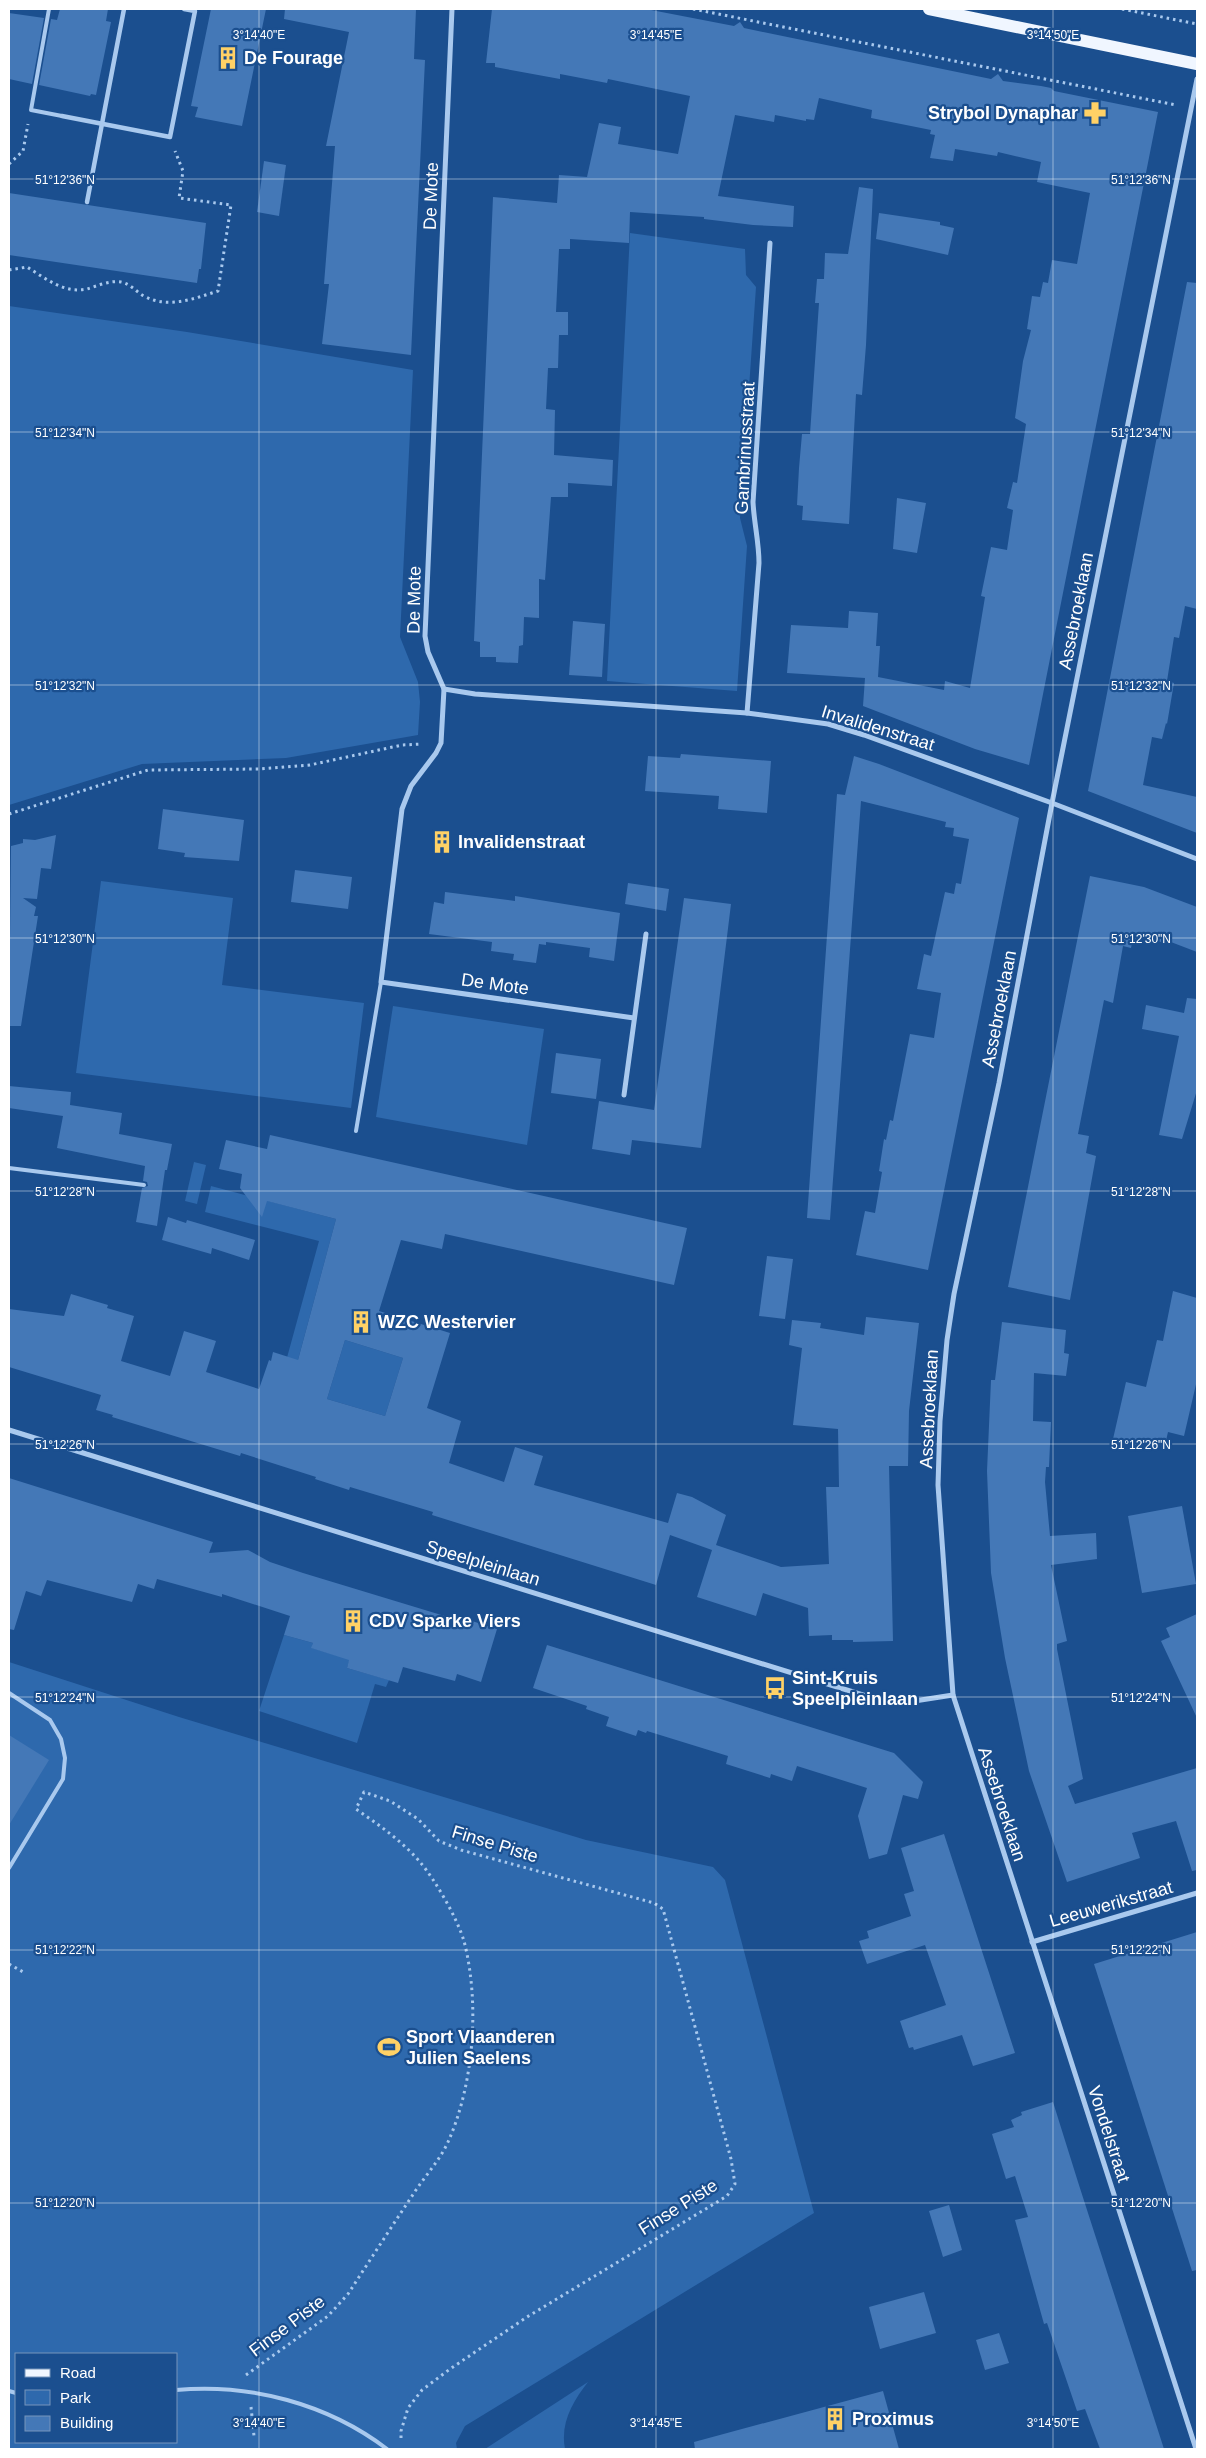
<svg xmlns="http://www.w3.org/2000/svg" width="1206" height="2458" font-family="Arial,sans-serif">
<rect width="100%" height="100%" fill="#1b4f8f"/>
<g fill="#2e69ad" fill-rule="evenodd">
<path d="M 630,233 L 745,249 L 746,275 L 756,287 L 740,518 L 747,546 L 737,691 L 607,681 Z"/>
<path d="M 9,306 L 187,332 L 413,370 L 400,637 L 418,682 L 420,702 L 418,735 L 286,758 L 142,764 L 9,805 Z"/>
<path d="M 101,881 L 233,898 L 222,985 L 364,1003 L 351,1108 L 76,1073 Z"/>
<path d="M 393,1006 L 544,1029 L 527,1145 L 376,1117 Z"/>
<path d="M 194,1162 L 206,1165 L 197,1204 L 185,1201 Z"/>
<path d="M 211,1186 L 336,1219 L 285,1408 L 274,1405 L 319,1241 L 205,1212 Z"/>
<path d="M 345,1340 L 403,1358 L 385,1416 L 327,1399 Z"/>
<path d="M 284,1635 L 313,1643 L 312,1648 L 338,1656 L 351,1655 L 347,1668 L 389,1680 L 386,1687 L 375,1684 L 357,1743 L 259,1711 Z"/>
<path d="M 9,1662 L 179,1717 L 586,1840 L 713,1867 L 725,1880 L 814,2213 L 465,2426 L 456,2443 L 457,2449 L 9,2449 ZM 16,2354 L 176,2354 L 176,2442 L 16,2442 Z"/>
<path d="M 588,2382 C 573,2401 560,2423 565,2449 L 485,2449 Z"/>
</g>
<g fill="#4478b7" fill-rule="evenodd">
<path d="M 60,9 L 108,9 L 106,21 L 111,22 L 96,95 L 91,94 L 90,96 L 39,85 L 51,19 L 57,20 Z"/>
<path d="M 211,9 L 266,9 L 242,126 L 195,117 L 198,107 L 191,106 Z"/>
<path d="M 285,9 L 416,9 L 414,59 L 425,60 L 411,355 L 322,344 L 329,284 L 324,284 L 335,146 L 326,146 L 349,32 L 284,19 Z"/>
<path d="M 492,9 L 646,9 L 734,26 L 740,22 L 744,28 L 991,79 L 998,74 L 1003,81 L 1041,86 L 1051,88 L 1054,91 L 1158,112 L 1029,765 L 975,749 L 863,706 L 865,678 L 787,673 L 791,625 L 848,628 L 849,611 L 878,613 L 876,646 L 880,646 L 878,677 L 944,690 L 945,681 L 970,688 L 985,597 L 981,596 L 991,547 L 1007,550 L 1013,510 L 1007,508 L 1013,482 L 1017,483 L 1026,424 L 1015,418 L 1023,361 L 1031,330 L 1027,329 L 1032,296 L 1040,297 L 1043,282 L 1048,283 L 1052,260 L 1077,264 L 1090,193 L 1037,182 L 1041,162 L 998,152 L 997,156 L 955,149 L 953,161 L 930,158 L 935,135 L 930,134 L 931,130 L 871,118 L 872,110 L 819,98 L 814,120 L 806,119 L 806,121 L 775,115 L 774,122 L 735,115 L 718,196 L 794,206 L 793,227 L 753,225 L 704,219 L 704,217 L 630,212 L 629,243 L 570,239 L 570,249 L 559,249 L 556,312 L 568,312 L 568,335 L 559,335 L 558,368 L 548,368 L 546,409 L 555,410 L 554,455 L 613,460 L 612,486 L 568,483 L 568,497 L 551,497 L 545,580 L 539,579 L 539,618 L 524,617 L 523,645 L 519,646 L 518,663 L 496,662 L 496,657 L 480,657 L 480,642 L 474,641 L 493,197 L 557,203 L 559,175 L 587,177 L 599,123 L 621,127 L 618,144 L 678,154 L 690,96 L 608,79 L 607,83 L 560,74 L 560,79 L 495,67 L 495,63 L 486,63 Z"/>
<path d="M 9,13 L 44,18 L 32,84 L 9,79 Z"/>
<path d="M 264,161 L 286,165 L 279,216 L 257,212 Z"/>
<path d="M 859,187 L 873,189 L 866,345 L 862,395 L 856,394 L 849,524 L 802,520 L 803,506 L 797,505 L 799,468 L 802,434 L 810,434 L 819,303 L 815,303 L 817,279 L 824,279 L 825,253 L 848,254 Z"/>
<path d="M 9,193 L 206,223 L 201,269 L 199,269 L 197,283 L 9,255 Z"/>
<path d="M 879,213 L 940,222 L 940,225 L 954,228 L 948,255 L 876,239 Z"/>
<path d="M 1187,282 L 1197,283 L 1197,609 L 1185,606 L 1179,638 L 1174,637 L 1167,681 L 1174,683 L 1167,724 L 1166,723 L 1162,739 L 1152,737 L 1143,785 L 1197,797 L 1197,833 L 1088,791 Z"/>
<path d="M 897,498 L 926,503 L 917,553 L 893,549 Z"/>
<path d="M 573,621 L 605,624 L 602,677 L 569,675 Z"/>
<path d="M 681,754 L 771,761 L 767,813 L 718,809 L 719,796 L 645,791 L 648,756 L 680,758 Z"/>
<path d="M 854,756 L 879,764 L 1019,818 L 928,1270 L 856,1255 L 865,1211 L 875,1213 L 882,1172 L 879,1171 L 884,1139 L 886,1140 L 890,1120 L 893,1121 L 910,1034 L 934,1038 L 941,993 L 917,989 L 924,954 L 931,956 L 945,892 L 954,894 L 956,883 L 961,884 L 969,839 L 953,836 L 954,828 L 945,827 L 946,822 L 861,801 L 830,1220 L 807,1218 L 837,794 L 845,795 Z"/>
<path d="M 163,809 L 244,820 L 239,861 L 184,857 L 185,853 L 158,849 Z"/>
<path d="M 56,835 L 51,869 L 41,868 L 37,899 L 23,898 L 36,907 L 34,916 L 38,916 L 21,1026 L 9,1026 L 11,846 L 23,843 L 23,839 L 35,840 Z"/>
<path d="M 295,870 L 352,877 L 348,909 L 291,902 Z"/>
<path d="M 1090,876 L 1144,887 L 1197,907 L 1197,952 L 1163,939 L 1161,942 L 1134,932 L 1131,948 L 1123,946 L 1113,1003 L 1104,1000 L 1078,1134 L 1089,1136 L 1086,1153 L 1096,1156 L 1070,1300 L 1008,1287 Z"/>
<path d="M 628,883 L 669,889 L 666,911 L 625,904 Z"/>
<path d="M 445,892 L 515,901 L 515,896 L 620,913 L 614,961 L 589,957 L 590,948 L 546,942 L 546,945 L 539,944 L 536,963 L 513,960 L 514,954 L 491,951 L 492,942 L 429,934 L 434,902 L 444,904 Z"/>
<path d="M 684,898 L 731,904 L 701,1148 L 632,1140 L 630,1155 L 592,1149 L 599,1101 L 654,1110 Z"/>
<path d="M 1187,998 L 1197,999 L 1197,1090 L 1182,1139 L 1159,1135 L 1179,1036 L 1142,1029 L 1146,1005 L 1184,1013 Z"/>
<path d="M 556,1053 L 601,1059 L 596,1099 L 551,1093 Z"/>
<path d="M 9,1086 L 71,1092 L 70,1105 L 122,1113 L 119,1134 L 172,1144 L 167,1170 L 165,1170 L 157,1226 L 136,1222 L 142,1188 L 148,1186 L 147,1182 L 143,1181 L 145,1166 L 57,1148 L 63,1116 L 9,1108 Z"/>
<path d="M 270,1135 L 687,1228 L 674,1285 L 445,1234 L 442,1249 L 401,1240 L 379,1311 L 450,1333 L 427,1408 L 461,1421 L 449,1463 L 504,1482 L 515,1447 L 543,1456 L 534,1485 L 668,1523 L 677,1493 L 692,1497 L 726,1515 L 716,1545 L 781,1567 L 829,1564 L 826,1487 L 839,1487 L 838,1429 L 793,1425 L 802,1348 L 789,1345 L 792,1320 L 821,1323 L 820,1328 L 864,1335 L 866,1317 L 919,1323 L 909,1411 L 908,1466 L 889,1466 L 893,1641 L 853,1642 L 853,1640 L 832,1640 L 832,1635 L 809,1636 L 808,1608 L 763,1593 L 756,1616 L 697,1597 L 712,1550 L 670,1535 L 656,1585 L 432,1515 L 433,1512 L 350,1487 L 349,1490 L 315,1479 L 316,1477 L 241,1453 L 240,1456 L 112,1417 L 113,1415 L 96,1410 L 101,1395 L 9,1367 L 9,1309 L 64,1316 L 71,1294 L 108,1305 L 107,1308 L 134,1316 L 121,1361 L 170,1376 L 184,1331 L 216,1341 L 206,1372 L 259,1389 L 269,1360 L 271,1361 L 273,1352 L 298,1360 L 336,1219 L 267,1201 L 262,1217 L 240,1188 L 242,1174 L 219,1169 L 226,1140 L 267,1149 ZM 345,1340 L 403,1358 L 385,1416 L 327,1399 Z"/>
<path d="M 168,1217 L 186,1223 L 187,1220 L 255,1240 L 249,1260 L 212,1248 L 211,1254 L 162,1240 Z"/>
<path d="M 767,1256 L 793,1259 L 785,1319 L 759,1316 Z"/>
<path d="M 1173,1291 L 1197,1298 L 1197,1380 L 1184,1436 L 1168,1432 L 1165,1445 L 1142,1440 L 1141,1445 L 1113,1439 L 1126,1382 L 1146,1387 L 1157,1340 L 1163,1341 Z"/>
<path d="M 1002,1322 L 1066,1330 L 1064,1353 L 1069,1354 L 1066,1376 L 1034,1373 L 1033,1421 L 1051,1422 L 1049,1467 L 1046,1467 L 1045,1482 L 1050,1536 L 1096,1533 L 1097,1559 L 1051,1565 L 1067,1641 L 1057,1644 L 1057,1649 L 1083,1779 L 1068,1786 L 1075,1804 L 1197,1768 L 1197,1870 L 1192,1871 L 1176,1821 L 1132,1833 L 1140,1858 L 1067,1882 L 1029,1771 L 1005,1658 L 991,1573 L 987,1471 L 991,1380 L 995,1380 Z"/>
<path d="M 9,1478 L 213,1542 L 209,1553 L 248,1550 L 270,1562 L 303,1573 L 471,1624 L 472,1621 L 497,1629 L 481,1682 L 457,1674 L 455,1681 L 403,1667 L 398,1683 L 347,1668 L 349,1660 L 311,1648 L 313,1643 L 284,1635 L 290,1616 L 222,1594 L 222,1597 L 157,1579 L 154,1589 L 138,1584 L 132,1602 L 47,1580 L 41,1596 L 26,1591 L 14,1630 L 9,1629 Z"/>
<path d="M 1182,1506 L 1196,1584 L 1142,1593 L 1128,1516 Z"/>
<path d="M 1197,1614 L 1197,1718 L 1161,1641 L 1170,1637 L 1166,1628 Z"/>
<path d="M 547,1645 L 894,1753 L 923,1782 L 918,1799 L 903,1795 L 887,1854 L 869,1859 L 858,1816 L 867,1788 L 797,1766 L 792,1781 L 771,1774 L 770,1778 L 726,1764 L 728,1756 L 647,1731 L 646,1733 L 638,1730 L 636,1736 L 606,1726 L 609,1717 L 586,1709 L 587,1706 L 533,1688 Z"/>
<path d="M 9,1735 L 49,1760 L 9,1825 Z"/>
<path d="M 944,1834 L 1015,2053 L 973,2066 L 962,2035 L 914,2050 L 913,2047 L 909,2048 L 900,2021 L 946,2005 L 925,1945 L 867,1964 L 859,1941 L 869,1938 L 867,1931 L 911,1916 L 904,1894 L 914,1891 L 901,1848 Z"/>
<path d="M 1197,1932 L 1197,2270 L 1192,2271 L 1094,1964 Z"/>
<path d="M 1053,2102 L 1078,2182 L 1164,2449 L 1100,2449 L 1085,2409 L 1077,2411 L 1047,2323 L 1044,2324 L 1015,2220 L 1028,2217 L 1015,2176 L 1006,2179 L 992,2134 L 1014,2127 L 1011,2120 L 1022,2115 L 1021,2112 Z"/>
<path d="M 949,2205 L 962,2250 L 943,2257 L 929,2211 Z"/>
<path d="M 924,2292 L 936,2333 L 880,2349 L 869,2307 Z"/>
<path d="M 999,2333 L 1009,2363 L 985,2370 L 976,2340 Z"/>
<path d="M 883,2391 L 899,2449 L 695,2449 L 694,2442 Z"/>
</g>
<g fill="none" stroke-linecap="round" stroke-linejoin="round">
<g stroke="#a9c9ee" stroke-width="3" stroke-dasharray="2.5 4" stroke-linecap="butt">
<path d="M 693,9 L 1176,105"/>
<path d="M 1122,9 L 1197,24"/>
<path d="M 9,164 L 23,151 L 28,124"/>
<path d="M 9,270 L 27,267 C 45,278 64,294 87,289 C 97,286 110,280 121,282 C 131,284 136,292 144,296 C 168,309 193,299 218,291 L 231,205 L 179,198 L 183,171 L 175,151"/>
<path d="M 9,814 L 148,770 L 259,769 L 310,765 L 402,745 L 422,744"/>
<path d="M 9,1964 L 25,1973"/>
<path d="M 246,2375 L 328,2316 L 348,2294 C 370,2260 392,2226 414,2193 C 425,2176 440,2160 448,2142 C 474,2084 480,2003 464,1941 C 457,1918 436,1881 420,1862 C 402,1841 379,1825 356,1809 L 364,1792 L 390,1801 L 418,1819 L 439,1841 L 461,1850 L 654,1903 L 663,1909 L 731,2159 L 735,2184 L 727,2196 L 527,2317 L 450,2369 L 422,2390 L 408,2408 L 401,2431 L 401,2440"/>
<path d="M 251,2407 L 254,2436"/>
</g>
<g stroke="#a9c9ee" stroke-width="4">
<path d="M 49,9 L 31,110 L 62,116"/>
<path d="M 356,1131 L 381,982"/>
<path d="M 9,1168 L 144,1185"/>
<path d="M 9,1693 L 50,1720 L 61,1739 L 65,1758 L 63,1779 L 9,1868"/>
<path d="M 176,2390 C 250,2383 328,2404 387,2449"/>
<path d="M 9,2391 L 16,2393"/>
</g>
<g stroke="#a9c9ee" stroke-width="4.5">
<path d="M 62,116 L 170,137 L 195,11 L 184,9"/>
<path d="M 87,202 L 124,9"/>
</g>
<g stroke="#a9c9ee" stroke-width="5">
<path d="M 452,9 L 425,636 L 428,652 L 444,689 L 441,743 L 436,753 L 411,786 L 402,809 L 381,982 L 634,1018"/>
<path d="M 444,689 L 475,694 L 747,713 L 828,724 L 864,735 L 1052,803 L 1197,859"/>
<path d="M 747,713 L 759,563 C 759,542 754,523 753,502 L 770,243"/>
<path d="M 624,1095 L 646,934"/>
<path d="M 9,1430 L 879,1700 L 908,1702 L 953,1695"/>
<path d="M 1032,1942 L 1197,1893"/>
<path d="M 1196,2449 L 953,1695 L 938,1485 L 940,1421 L 947,1340 L 954,1294 L 999,1083 L 1052,803 L 1197,79"/>
</g>
<path stroke="#f0f6ff" stroke-width="12" d="M 929,9 L 1197,64"/>
</g>
<path fill="none" stroke="#fff" stroke-width="1" stroke-opacity="0.45" d="M 259,9 L 259,2449M 656,9 L 656,2449M 1053,9 L 1053,2449M 9,179 L 1197,179M 9,432 L 1197,432M 9,685 L 1197,685M 9,938 L 1197,938M 9,1191 L 1197,1191M 9,1444 L 1197,1444M 9,1697 L 1197,1697M 9,1950 L 1197,1950M 9,2203 L 1197,2203"/>
<defs>
<symbol id="building-bare" viewBox="-9 -9 18 18"><path d="M-4-6H4V6H1V3H-1V6H-4ZM-2.5-4.3h1.7v1.8h-1.7ZM.8-4.3h1.7v1.8H.8ZM-2.5-1h1.7V.8h-1.7ZM.8-1h1.7V.8H.8Z" fill="#ffd166" stroke="#1b4f8f" stroke-width="2.5" paint-order="stroke"/></symbol>
<symbol id="pharmacy-bare" viewBox="-9 -9 18 18"><path d="M-2-6h4v4h4v4h-4v4h-4v-4h-4v-4h4Z" fill="#ffd166" stroke="#1b4f8f" stroke-width="2.5" paint-order="stroke"/></symbol>
<symbol id="bus-bare" viewBox="-9 -9 18 18"><path d="M-5-6H5V4H4V6H2V4H-2V6H-4V4H-5ZM-3.5-4V0h7V-4ZM-3.5 1.2v1.5H-2V1.2ZM2 1.2v1.5H3.5V1.2Z" fill="#ffd166" stroke="#1b4f8f" stroke-width="2.5" paint-order="stroke"/></symbol>
<symbol id="stadium-bare" viewBox="-9 -9 18 18"><path d="M0-5a6.5 5 0 1 0 0 10a6.5 5 0 1 0 0-10ZM-3.5-1.8h7v3.6h-7Z" fill="#ffd166" stroke="#1b4f8f" stroke-width="2.5" paint-order="stroke"/></symbol>
</defs>
<g fill-rule="evenodd">
<use href="#building-bare" x="212" y="42" width="32" height="32"/>
<use href="#pharmacy-bare" x="1079" y="97" width="32" height="32"/>
<use href="#building-bare" x="426" y="826" width="32" height="32"/>
<use href="#building-bare" x="345" y="1306" width="32" height="32"/>
<use href="#building-bare" x="337" y="1605" width="32" height="32"/>
<use href="#bus-bare" x="759" y="1672" width="32" height="32"/>
<use href="#stadium-bare" x="373" y="2031" width="32" height="32"/>
<use href="#building-bare" x="819" y="2403" width="32" height="32"/>
</g>
<g text-anchor="middle" dominant-baseline="central" stroke-width="4.5" stroke-linejoin="round" paint-order="stroke">
<g font-size="18" font-weight="bold" fill="#fff" stroke="#1b4f8f" text-anchor="start">
<text x="244" y="58">De Fourage</text>
<text x="1078" y="113" text-anchor="end">Strybol Dynaphar</text>
<text x="458" y="842">Invalidenstraat</text>
<text x="378" y="1322">WZC Westervier</text>
<text x="369" y="1621">CDV Sparke Viers</text>
<text x="792" y="1678">Sint-Kruis<tspan x="792" dy="21">Speelpleinlaan</tspan></text>
<text x="406" y="2037">Sport Vlaanderen<tspan x="406" dy="21">Julien Saelens</tspan></text>
<text x="852" y="2419">Proximus</text>
</g>
<g font-size="18" fill="#fff" stroke="#1b4f8f">
<text transform="translate(431 196) rotate(-88)">De Mote</text>
<text transform="translate(745 448) rotate(-87)">Gambrinusstraat</text>
<text transform="translate(414 600) rotate(-89)">De Mote</text>
<text transform="translate(1076 611) rotate(-79)">Assebroeklaan</text>
<text transform="translate(878 728) rotate(17)">Invalidenstraat</text>
<text transform="translate(495 984) rotate(8)">De Mote</text>
<text transform="translate(999 1009) rotate(-79)">Assebroeklaan</text>
<text transform="translate(929 1409) rotate(-87)">Assebroeklaan</text>
<text transform="translate(483 1563) rotate(17)">Speelpleinlaan</text>
<text transform="translate(1002 1804) rotate(72)">Assebroeklaan</text>
<text transform="translate(495 1844) rotate(17)">Finse Piste</text>
<text transform="translate(1111 1904) rotate(-16)">Leeuwerikstraat</text>
<text transform="translate(1109 2134) rotate(72)">Vondelstraat</text>
<text transform="translate(678 2207) rotate(-32)">Finse Piste</text>
<text transform="translate(287 2326) rotate(-37)">Finse Piste</text>
</g>
</g>
<g font-size="12" text-anchor="middle" fill="#fff" stroke="#1b4f8f" stroke-width="4.5" stroke-linejoin="round" paint-order="stroke">
<text x="259" y="39">3°14'40"E</text>
<text x="656" y="39">3°14'45"E</text>
<text x="1053" y="39">3°14'50"E</text>
<text x="65" y="184">51°12'36"N</text>
<text x="1141" y="184">51°12'36"N</text>
<text x="65" y="437">51°12'34"N</text>
<text x="1141" y="437">51°12'34"N</text>
<text x="65" y="690">51°12'32"N</text>
<text x="1141" y="690">51°12'32"N</text>
<text x="65" y="943">51°12'30"N</text>
<text x="1141" y="943">51°12'30"N</text>
<text x="65" y="1196">51°12'28"N</text>
<text x="1141" y="1196">51°12'28"N</text>
<text x="65" y="1449">51°12'26"N</text>
<text x="1141" y="1449">51°12'26"N</text>
<text x="65" y="1702">51°12'24"N</text>
<text x="1141" y="1702">51°12'24"N</text>
<text x="65" y="1954">51°12'22"N</text>
<text x="1141" y="1954">51°12'22"N</text>
<text x="65" y="2207">51°12'20"N</text>
<text x="1141" y="2207">51°12'20"N</text>
<text x="259" y="2427">3°14'40"E</text>
<text x="656" y="2427">3°14'45"E</text>
<text x="1053" y="2427">3°14'50"E</text>
</g>
<rect width="1206" height="2458" fill="none" stroke="#ffffff" stroke-width="20"/>
<rect x="15" y="2353" width="162" height="90" fill="#1b4f8f" stroke="#7695bc"/>
<rect x="25" y="2369" width="25" height="8" fill="#f0f6ff" stroke="#7695bc"/>
<text x="60" y="2378" font-size="15" fill="#ffffff">Road</text>
<rect x="25" y="2390" width="25" height="15" fill="#2e69ad" stroke="#7695bc"/>
<text x="60" y="2403" font-size="15" fill="#ffffff">Park</text>
<rect x="25" y="2416" width="25" height="15" fill="#4478b7" stroke="#7695bc"/>
<text x="60" y="2428" font-size="15" fill="#ffffff">Building</text>
</svg>
